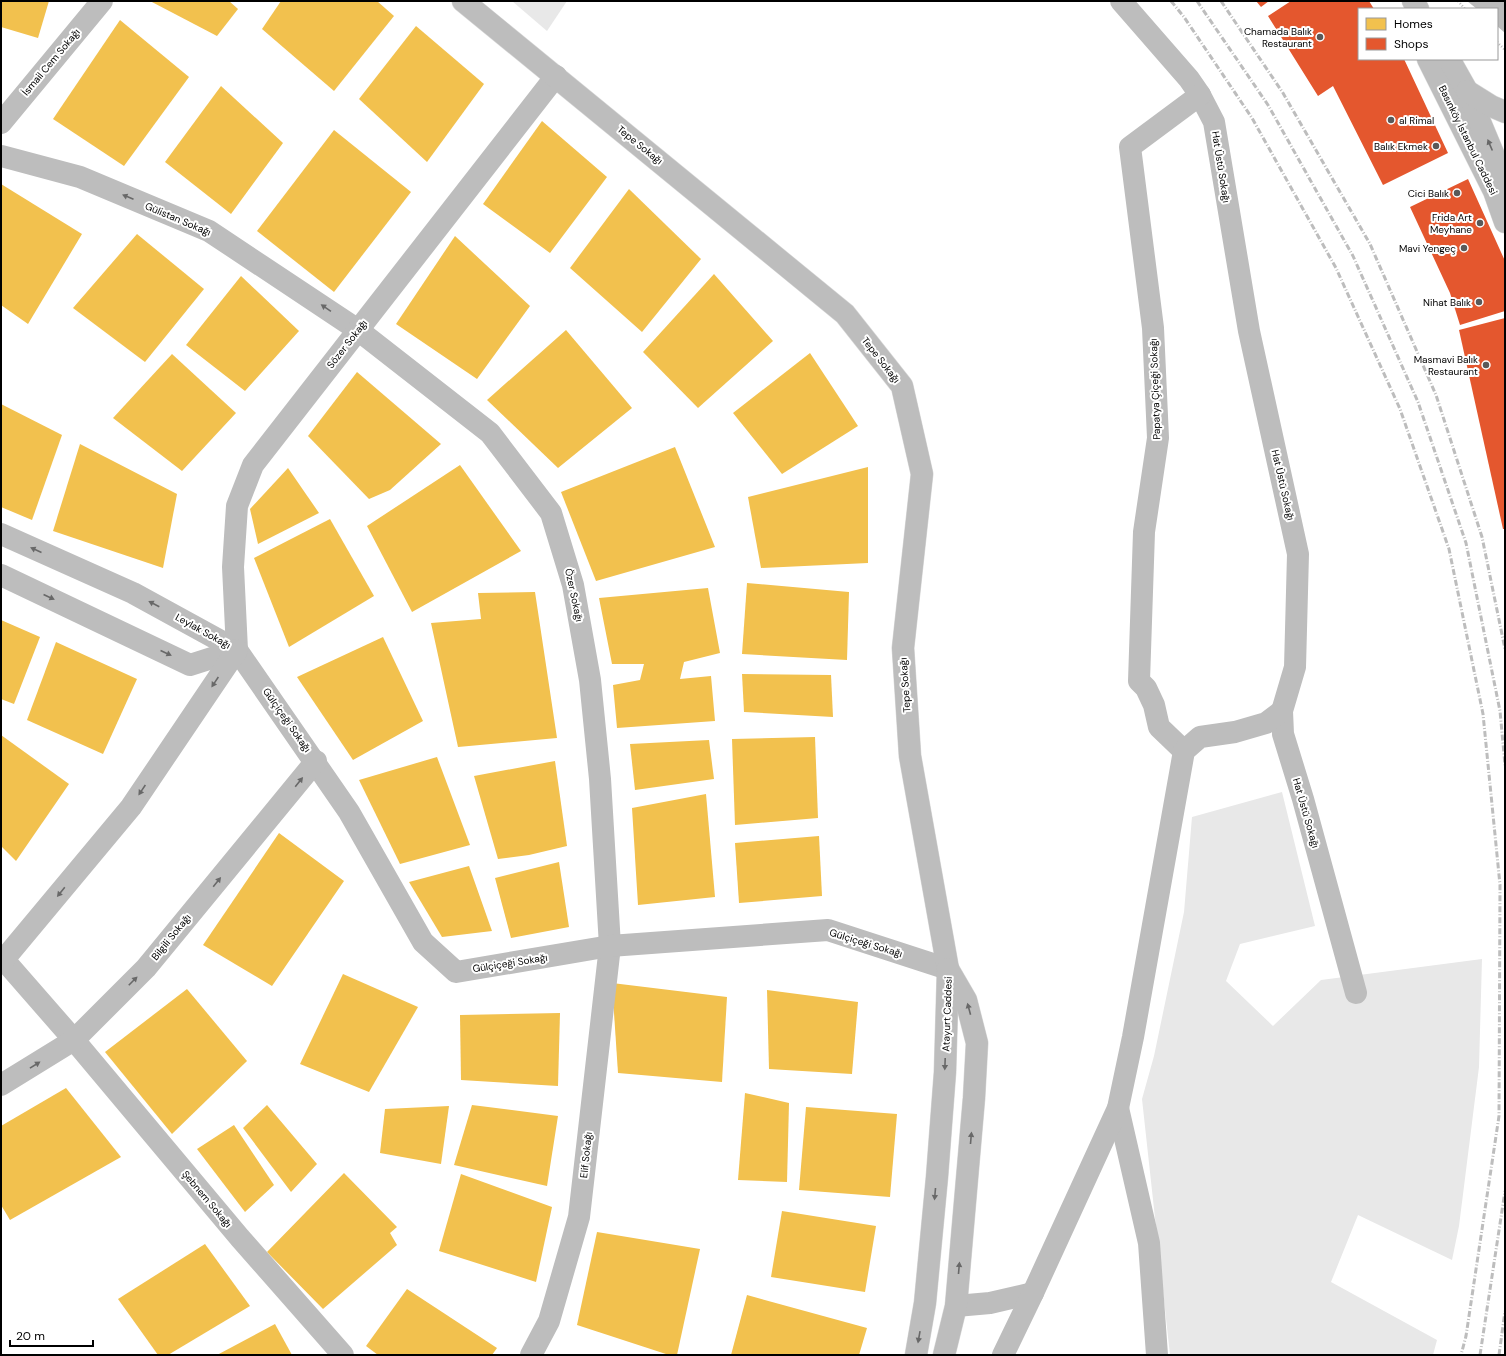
<svg xmlns="http://www.w3.org/2000/svg" width="1506" height="1356" font-family="'DM Sans',sans-serif">
<rect width="100%" height="100%" fill="#fff"/>
<g fill="#e8e8e8">
<path d="M 512,1 L 567,1 L 547,31 Z"/>
<path d="M 1282,792 L 1315,926 L 1240,944 L 1226,981 L 1273,1026 L 1321,980 L 1482,959 L 1479,1067 L 1459,1226 L 1452,1260 L 1358,1215 L 1331,1282 L 1437,1340 L 1433,1355 L 1170,1355 L 1142,1099 L 1154,1056 L 1184,912 L 1192,817 Z"/>
</g>
<path fill="#bababa" d="M 1467,1 L 1505,1 L 1505,33 L 1497,26 L 1497,9 L 1477,9 Z"/>
<g fill="#f2c14e">
<path d="M 1,1 L 49,1 L 38,38 L 1,27 Z"/>
<path d="M 150,1 L 229,1 L 238,9 L 217,36 Z"/>
<path d="M 281,1 L 377,1 L 394,16 L 334,91 L 262,29 Z"/>
<path d="M 120,20 L 189,77 L 124,166 L 53,119 Z"/>
<path d="M 416,26 L 484,84 L 427,162 L 359,99 Z"/>
<path d="M 221,86 L 283,143 L 231,214 L 165,162 Z"/>
<path d="M 542,121 L 607,177 L 550,253 L 483,204 Z"/>
<path d="M 334,130 L 411,192 L 334,292 L 257,231 Z"/>
<path d="M 1,184 L 82,234 L 28,324 L 1,305 Z"/>
<path d="M 629,189 L 701,259 L 642,332 L 570,268 Z"/>
<path d="M 137,234 L 204,289 L 145,362 L 73,308 Z"/>
<path d="M 455,236 L 530,306 L 477,379 L 396,324 Z"/>
<path d="M 714,274 L 773,341 L 698,408 L 643,352 Z"/>
<path d="M 241,276 L 299,331 L 245,391 L 186,345 Z"/>
<path d="M 566,330 L 632,408 L 558,468 L 487,400 Z"/>
<path d="M 810,353 L 858,426 L 782,474 L 733,413 Z"/>
<path d="M 172,354 L 236,413 L 182,471 L 113,418 Z"/>
<path d="M 357,372 L 441,444 L 390,490 L 369,499 L 308,436 Z"/>
<path d="M 1,404 L 62,435 L 32,520 L 1,507 Z"/>
<path d="M 80,444 L 177,494 L 163,568 L 53,531 Z"/>
<path d="M 675,447 L 715,547 L 596,581 L 561,492 Z"/>
<path d="M 460,465 L 521,551 L 412,612 L 367,526 Z"/>
<path d="M 868,467 L 868,563 L 761,568 L 748,497 Z"/>
<path d="M 288,468 L 319,513 L 258,544 L 250,509 Z"/>
<path d="M 330,519 L 374,596 L 289,647 L 254,558 Z"/>
<path d="M 747,583 L 849,592 L 847,660 L 742,654 Z"/>
<path d="M 708,588 L 720,653 L 684,662 L 680,679 L 711,676 L 715,721 L 617,728 L 613,685 L 640,680 L 644,664 L 612,664 L 599,598 Z"/>
<path d="M 535,592 L 557,738 L 458,747 L 431,623 L 481,619 L 478,593 Z"/>
<path d="M 1,620 L 40,637 L 14,704 L 1,699 Z"/>
<path d="M 383,637 L 423,721 L 353,760 L 297,677 Z"/>
<path d="M 56,642 L 137,679 L 103,754 L 27,720 Z"/>
<path d="M 742,674 L 831,675 L 833,717 L 744,712 Z"/>
<path d="M 1,735 L 69,784 L 16,861 L 1,846 Z"/>
<path d="M 815,737 L 818,818 L 735,825 L 732,739 Z"/>
<path d="M 709,740 L 714,779 L 635,790 L 630,744 Z"/>
<path d="M 437,757 L 470,845 L 400,864 L 359,780 Z"/>
<path d="M 555,761 L 567,846 L 529,855 L 498,859 L 474,776 Z"/>
<path d="M 706,794 L 715,897 L 638,905 L 632,808 Z"/>
<path d="M 279,833 L 344,881 L 272,986 L 203,945 Z"/>
<path d="M 819,836 L 822,896 L 739,903 L 735,843 Z"/>
<path d="M 559,862 L 569,927 L 511,938 L 495,878 Z"/>
<path d="M 469,866 L 492,931 L 442,937 L 409,882 Z"/>
<path d="M 343,974 L 418,1007 L 369,1092 L 300,1064 Z"/>
<path d="M 612,983 L 727,997 L 722,1082 L 618,1073 Z"/>
<path d="M 187,989 L 247,1061 L 172,1134 L 105,1052 Z"/>
<path d="M 767,990 L 858,1002 L 852,1074 L 769,1069 Z"/>
<path d="M 560,1013 L 558,1086 L 461,1080 L 460,1015 Z"/>
<path d="M 66,1088 L 121,1157 L 10,1220 L 1,1205 L 1,1126 Z"/>
<path d="M 745,1093 L 789,1103 L 787,1182 L 738,1180 Z"/>
<path d="M 267,1105 L 317,1164 L 291,1192 L 243,1128 Z"/>
<path d="M 472,1105 L 558,1116 L 547,1186 L 454,1165 Z"/>
<path d="M 449,1106 L 441,1164 L 380,1153 L 385,1109 Z"/>
<path d="M 806,1107 L 897,1114 L 890,1197 L 799,1190 Z"/>
<path d="M 234,1125 L 274,1185 L 245,1212 L 197,1149 Z"/>
<path d="M 344,1173 L 397,1227 L 390,1233 L 397,1245 L 323,1309 L 267,1252 Z"/>
<path d="M 461,1174 L 552,1207 L 536,1282 L 439,1251 Z"/>
<path d="M 782,1211 L 876,1226 L 865,1292 L 771,1277 Z"/>
<path d="M 597,1232 L 700,1249 L 677,1355 L 669,1355 L 577,1325 Z"/>
<path d="M 205,1244 L 250,1306 L 168,1355 L 158,1355 L 118,1299 Z"/>
<path d="M 407,1289 L 497,1348 L 492,1355 L 378,1355 L 366,1346 Z"/>
<path d="M 747,1295 L 867,1328 L 859,1355 L 731,1355 Z"/>
<path d="M 275,1324 L 292,1355 L 217,1355 Z"/>
</g>
<g fill="#e4572e">
<path d="M 1256,1 L 1269,1 L 1261,7 Z"/>
<path d="M 1291,1 L 1369,1 L 1374,9 L 1359,9 L 1359,59 L 1404,59 L 1448,153 L 1383,185 L 1333,86 L 1318,96 L 1268,16 Z"/>
<path d="M 1468,179 L 1505,261 L 1505,311 L 1460,325 L 1450,293 L 1410,207 Z"/>
<path d="M 1505,318 L 1505,529 L 1503,529 L 1459,330 Z"/>
</g>
<g fill="none" stroke-linecap="round" stroke-linejoin="round">
<defs>
<g id="major">
<path d="M 463,1 L 845,314 L 902,386 L 922,474 L 903,648 L 910,756 L 948,969 L 945,1072 L 937,1177 L 925,1303 L 916,1355"/>
<path d="M 1413,1 L 1418,9"/>
<path d="M 1428,59 L 1494,191 L 1505,222"/>
<path d="M 1449,59 L 1467,91 L 1505,182"/>
<path d="M 1467,91 L 1491,106 L 1505,112"/>
<path d="M 944,1355 L 956,1306 L 974,1098 L 977,1043 L 966,1000 L 948,969"/>
</g>
</defs>
<use href="#major" stroke="#dbdbdb" stroke-width="23"/>
<g stroke="#b8b8b8" stroke-width="2.5" stroke-dasharray="1 2" stroke-linecap="butt">
<path d="M 1458,1 L 1465,9"/>
<path d="M 1497,42 L 1505,50"/>
</g>
<g stroke="#bdbdbd" stroke-width="22">
<path d="M 1121,1 L 1189,79 L 1200,95 L 1214,122 L 1249,331 L 1298,554 L 1295,667 L 1282,711 L 1283,734 L 1303,799 L 1356,993"/>
<path d="M 1,123 L 102,1"/>
<path d="M 1,156 L 80,177 L 209,231 L 358,330 L 490,433 L 551,513 L 573,585 L 590,680 L 600,779 L 610,946 L 579,1217 L 549,1321 L 531,1355"/>
<path d="M 1,534 L 133,593 L 237,650 L 349,812 L 423,942 L 456,972 L 610,946 L 828,930 L 948,969"/>
<path d="M 1,575 L 190,665 L 237,650"/>
<path d="M 237,650 L 233,567 L 237,506 L 253,465 L 556,76"/>
<path d="M 1184,751 L 1159,727 L 1154,705 L 1146,688 L 1139,681 L 1144,532 L 1158,438 L 1153,328 L 1130,147 L 1200,95"/>
<path d="M 5,961 L 74,1040 L 240,1238 L 343,1355"/>
<path d="M 1,963 L 131,807 L 237,650"/>
<path d="M 1,1085 L 74,1040 L 146,968 L 316,761"/>
<path d="M 1118,1108 L 1149,1243 L 1157,1355"/>
<path d="M 956,1306 L 990,1303 L 1033,1293"/>
<path d="M 1003,1355 L 1033,1293 L 1118,1108 L 1133,1037 L 1184,751 L 1200,737 L 1235,732 L 1266,723 L 1282,711"/>
</g>
<use href="#major" stroke="#bdbdbd" stroke-width="22"/>
<g stroke="#bdbdbd" stroke-width="3" stroke-dasharray="6 2 1 2" stroke-linecap="butt">
<path d="M 1171,1 L 1184,17 L 1252,118 L 1336,268 L 1400,409 L 1449,549 L 1483,714 L 1500,885 L 1499,1116 L 1466,1336 L 1461,1355"/>
<path d="M 1197,1 L 1268,105 L 1353,256 L 1418,402 L 1466,543 L 1500,711 L 1505,765"/>
<path d="M 1221,1 L 1283,93 L 1370,244 L 1436,395 L 1482,537 L 1505,649"/>
<path d="M 1480,1355 L 1505,1191"/>
<path d="M 1499,1355 L 1505,1311"/>
</g>
</g>
<defs><path id="oneway-solid" d="M-6-.8H1V-3.2L6.5 0L1 3.2V.8H-6Z"/></defs>
<g fill="#686868">
<use href="#oneway-solid" transform="translate(1490 145) rotate(-113)"/>
<use href="#oneway-solid" transform="translate(128 197) rotate(-157)"/>
<use href="#oneway-solid" transform="translate(326 308) rotate(-146)"/>
<use href="#oneway-solid" transform="translate(36 550) rotate(-156)"/>
<use href="#oneway-solid" transform="translate(49 597) rotate(25)"/>
<use href="#oneway-solid" transform="translate(154 604) rotate(-152)"/>
<use href="#oneway-solid" transform="translate(166 653) rotate(25)"/>
<use href="#oneway-solid" transform="translate(215 682) rotate(124)"/>
<use href="#oneway-solid" transform="translate(299 782) rotate(-51)"/>
<use href="#oneway-solid" transform="translate(142 790) rotate(124)"/>
<use href="#oneway-solid" transform="translate(217 882) rotate(-51)"/>
<use href="#oneway-solid" transform="translate(61 892) rotate(129)"/>
<use href="#oneway-solid" transform="translate(133 981) rotate(-45)"/>
<use href="#oneway-solid" transform="translate(969 1009) rotate(-105)"/>
<use href="#oneway-solid" transform="translate(945 1064) rotate(92)"/>
<use href="#oneway-solid" transform="translate(35 1065) rotate(-32)"/>
<use href="#oneway-solid" transform="translate(971 1138) rotate(-85)"/>
<use href="#oneway-solid" transform="translate(935 1194) rotate(95)"/>
<use href="#oneway-solid" transform="translate(959 1268) rotate(-85)"/>
<use href="#oneway-solid" transform="translate(919 1337) rotate(100)"/>
</g>
<g fill="#595959" stroke="#fff" stroke-width="1.5">
<circle cx="1320" cy="37" r="4"/>
<circle cx="1391" cy="120" r="4"/>
<circle cx="1436" cy="146" r="4"/>
<circle cx="1457" cy="193" r="4"/>
<circle cx="1480" cy="223" r="4"/>
<circle cx="1464" cy="248" r="4"/>
<circle cx="1479" cy="302" r="4"/>
<circle cx="1486" cy="365" r="4"/>
</g>
<g text-anchor="middle" dominant-baseline="central" stroke-width="4" stroke-linejoin="round" paint-order="stroke">
<g font-size="10" fill="#000" stroke="#fff" text-anchor="end">
<text x="1312" y="31">Chamada Balık<tspan x="1312" dy="12">Restaurant</tspan></text>
<text x="1399" y="120" text-anchor="start">al Rimal</text>
<text x="1428" y="146">Balık Ekmek</text>
<text x="1449" y="193">Cici Balık</text>
<text x="1472" y="217">Frida Art<tspan x="1472" dy="12">Meyhane</tspan></text>
<text x="1456" y="248">Mavi Yengeç</text>
<text x="1471" y="302">Nihat Balık</text>
<text x="1478" y="359">Masmavi Balık<tspan x="1478" dy="12">Restaurant</tspan></text>
</g>
<g font-size="10" fill="#000" stroke="#fff">
<text transform="translate(51 62) rotate(-50)">İsmail Cem Sokağı</text>
<text transform="translate(1468 140) rotate(64)">Basınköy İstanbul Caddesi</text>
<text transform="translate(640 145) rotate(39)">Tepe Sokağı</text>
<text transform="translate(1221 167) rotate(81)">Hat Üstü Sokağı</text>
<text transform="translate(178 219) rotate(23)">Gülistan Sokağı</text>
<text transform="translate(347 344) rotate(-52)">Sözer Sokağı</text>
<text transform="translate(881 360) rotate(52)">Tepe Sokağı</text>
<text transform="translate(1155 389) rotate(-92)">Papatya Çiçeği Sokağı</text>
<text transform="translate(1283 485) rotate(77)">Hat Üstü Sokağı</text>
<text transform="translate(574 595) rotate(78)">Özer Sokağı</text>
<text transform="translate(203 631) rotate(29)">Leylak Sokağı</text>
<text transform="translate(905 685) rotate(-94)">Tepe Sokağı</text>
<text transform="translate(287 720) rotate(55)">Gülçiçeği Sokağı</text>
<text transform="translate(1306 813) rotate(74)">Hat Üstü Sokağı</text>
<text transform="translate(171 937) rotate(-51)">Bilgili Sokağı</text>
<text transform="translate(866 943) rotate(17)">Gülçiçeği Sokağı</text>
<text transform="translate(510 963) rotate(-9)">Gülçiçeği Sokağı</text>
<text transform="translate(947 1014) rotate(-88)">Atayurt Caddesi</text>
<text transform="translate(586 1155) rotate(-84)">Elif Sokağı</text>
<text transform="translate(207 1199) rotate(50)">Şebnem Sokağı</text>
</g>
</g>
<rect width="1506" height="1356" fill="none" stroke="#000000" stroke-width="4"/>
<rect x="1358" y="8" width="140" height="52" fill="#ffffff" stroke="#999999"/>
<rect x="1366" y="18" width="20" height="12" fill="#f2c14e" stroke="#999999"/>
<text x="1394" y="28" font-size="12" fill="#000000">Homes</text>
<rect x="1366" y="38" width="20" height="12" fill="#e4572e" stroke="#999999"/>
<text x="1394" y="48" font-size="12" fill="#000000">Shops</text>
<path d="M10 1340v6h83v-6" fill="none" stroke="#000000" stroke-width="2"/>
<text x="16" y="1340" font-size="12" fill="#000000" stroke="#ffffff" stroke-width="3" paint-order="stroke">20 m</text>
</svg>
